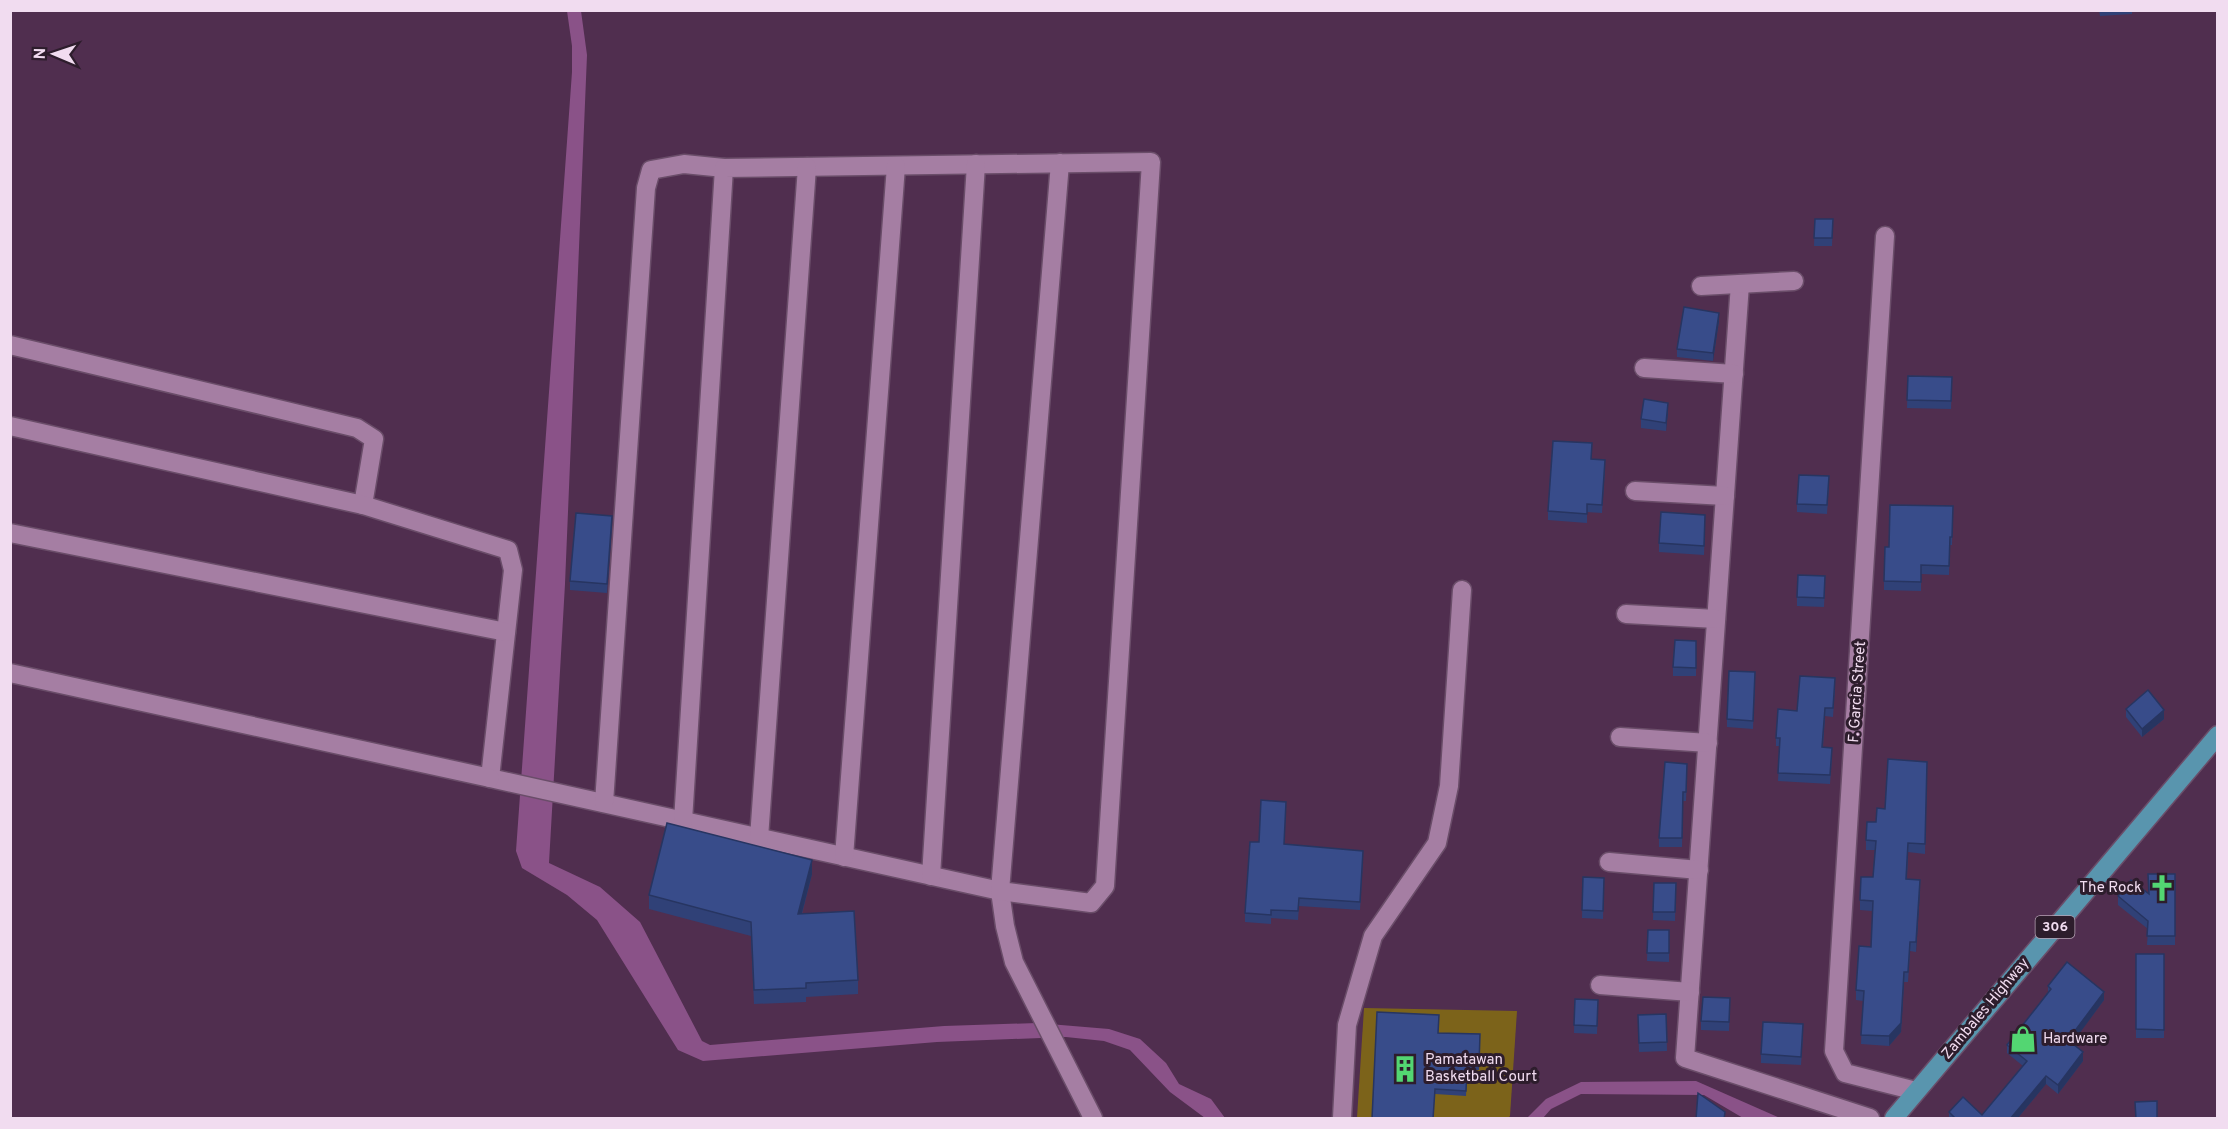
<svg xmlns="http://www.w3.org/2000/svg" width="2228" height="1129" font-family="Overpass,sans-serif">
<rect width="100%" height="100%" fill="#502e4f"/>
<path fill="#7c631a" d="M 1364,1008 L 1517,1011 L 1510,1116 L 1508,1118 L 1357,1118 Z"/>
<g fill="#8a5288">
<path d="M 567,11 L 581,11 L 587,55 L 565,584 L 549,863 L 600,887 L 640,922 L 702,1041 L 710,1045 L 944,1026 L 1037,1023 L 1109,1029 L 1140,1039 L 1166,1063 L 1179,1084 L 1211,1099 L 1225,1118 L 1205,1118 L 1170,1092 L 1130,1050 L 1104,1041 L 1066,1037 L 937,1042 L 703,1061 L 678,1050 L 597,920 L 567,895 L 522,868 L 516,851 L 572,72 L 572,46 Z"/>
<path d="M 1696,1081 L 1780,1118 L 1743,1118 L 1704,1095 L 1581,1094 L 1551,1109 L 1543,1118 L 1527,1118 L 1546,1099 L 1581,1082 Z"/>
</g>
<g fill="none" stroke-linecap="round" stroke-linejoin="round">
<defs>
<g id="minor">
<path d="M 1885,236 L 1834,1051 L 1845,1073 L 1916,1091"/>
<path d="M 1740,284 L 1685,1058 L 1870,1118"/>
<path d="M 1701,286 L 1794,281"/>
<path d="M 10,345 L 357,428 L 374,439 L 363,505"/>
<path d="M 1644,368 L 1734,374"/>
<path d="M 10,426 L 363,505 L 508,550 L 513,570 L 490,778 L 1000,891 L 1005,926 L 1014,962 L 1093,1118"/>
<path d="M 1635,491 L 1725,496"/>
<path d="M 10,533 L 506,632"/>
<path d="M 1626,614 L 1716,619"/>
<path d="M 10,673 L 490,778"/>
<path d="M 1620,737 L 1708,743"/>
<path d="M 604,803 L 646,188 L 651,170 L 684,164 L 724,168"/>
<path d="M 683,821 L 724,168 L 1151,162 L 1105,886 L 1091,903 L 1000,891 L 1060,163"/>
<path d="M 759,838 L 807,167"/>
<path d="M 844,857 L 896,166"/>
<path d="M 1609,862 L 1699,870"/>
<path d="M 931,876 L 976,164"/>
<path d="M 1600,985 L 1690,992"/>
<path d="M 1342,1118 L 1347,1025 L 1373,936 L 1437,843 L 1449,786 L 1462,590"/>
</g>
<path id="major" d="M 1894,1118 L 2218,735"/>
</defs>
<use href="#minor" stroke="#6a4d69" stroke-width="21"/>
<use href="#major" stroke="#6a4d69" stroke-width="21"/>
<use href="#minor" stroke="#a57ea3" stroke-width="18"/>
<use href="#major" stroke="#5995ae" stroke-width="18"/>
</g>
<g fill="#304177">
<path d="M 2099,10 L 2132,10 L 2132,14 L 2100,16 Z"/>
<path d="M 1815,219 L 1833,219 L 1832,246 L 1814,246 Z"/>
<path d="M 1719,321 L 1713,361 L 1677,357 L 1677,349 Z"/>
<path d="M 1908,376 L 1952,377 L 1951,409 L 1907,408 Z"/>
<path d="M 1668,411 L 1666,431 L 1641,428 L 1641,419 Z"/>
<path d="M 1591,459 L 1605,468 L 1602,513 L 1587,512 L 1587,523 L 1548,520 L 1548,511 Z"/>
<path d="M 1829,485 L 1827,514 L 1797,512 L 1797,504 Z"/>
<path d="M 1953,506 L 1952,545 L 1950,545 L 1949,575 L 1921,574 L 1921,591 L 1884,590 L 1884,581 L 1889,547 Z"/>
<path d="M 1705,523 L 1704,555 L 1659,552 L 1659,543 Z"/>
<path d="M 612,525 L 607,593 L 570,590 L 570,581 Z"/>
<path d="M 1825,585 L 1824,607 L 1797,606 L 1797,597 Z"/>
<path d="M 1696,641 L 1696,676 L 1673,676 L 1673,667 Z"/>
<path d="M 1755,681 L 1753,729 L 1727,727 L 1727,719 Z"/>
<path d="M 1835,687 L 1833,717 L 1825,716 L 1823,747 L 1832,756 L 1830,784 L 1778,781 L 1780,746 L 1776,746 L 1776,738 L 1797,711 Z"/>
<path d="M 2126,709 L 2164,719 L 2142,737 L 2126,717 Z"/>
<path d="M 1927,762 L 1925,854 L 1908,852 L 1907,879 L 1920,890 L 1916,952 L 1910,951 L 1908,982 L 1904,982 L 1901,1032 L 1889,1046 L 1861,1044 L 1863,1001 L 1856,1000 L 1856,990 L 1871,947 L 1873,911 L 1860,910 L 1860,900 L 1873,877 L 1875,850 L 1866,850 L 1866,840 L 1885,809 Z"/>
<path d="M 1687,772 L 1686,801 L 1683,801 L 1682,847 L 1659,847 L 1659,838 Z"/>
<path d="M 1284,844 L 1363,859 L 1360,910 L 1299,906 L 1298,920 L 1271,918 L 1271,924 L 1245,922 L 1245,913 Z"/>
<path d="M 812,874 L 802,914 L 858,980 L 858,994 L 806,997 L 806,1002 L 754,1004 L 751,936 L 649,909 L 649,895 Z"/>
<path d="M 2175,874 L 2175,945 L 2147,945 L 2148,929 L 2118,905 L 2118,896 L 2149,894 Z"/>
<path d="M 1583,877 L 1604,878 L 1603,919 L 1582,918 Z"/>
<path d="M 1654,883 L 1676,883 L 1675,921 L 1653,920 Z"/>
<path d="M 1648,930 L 1669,930 L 1669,962 L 1647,961 Z"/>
<rect x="2136" y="954" width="28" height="84"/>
<path d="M 2048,986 L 2104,1000 L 2072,1043 L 2083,1061 L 2058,1094 L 2046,1084 L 2017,1119 L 1949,1119 L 1949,1112 L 1982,1115 L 2023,1066 L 2007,1053 L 2007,1045 L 2048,992 Z"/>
<path d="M 1575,999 L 1598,1000 L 1597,1034 L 1574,1033 Z"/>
<path d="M 1730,1007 L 1729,1031 L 1701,1030 L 1701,1021 Z"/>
<path d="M 1666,1014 L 1667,1051 L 1639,1052 L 1638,1015 Z"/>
<path d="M 1438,1033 L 1480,1034 L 1479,1070 L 1467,1070 L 1466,1096 L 1435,1094 Z"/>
<path d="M 1803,1033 L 1801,1065 L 1761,1063 L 1761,1054 Z"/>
</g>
<g fill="#273561">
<path d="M 1719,313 L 1719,321 L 1713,361 L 1713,353 Z"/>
<path d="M 1668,403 L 1668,411 L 1666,431 L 1666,423 Z"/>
<path d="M 2164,710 L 2164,719 L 2142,737 L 2142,729 Z"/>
<path d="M 812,860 L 812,874 L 798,928 L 798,914 Z"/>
<path d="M 1920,880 L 1920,890 L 1916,952 L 1916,942 Z"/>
<path d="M 1904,972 L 1901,1032 L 1889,1046 L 1889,1036 Z"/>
<path d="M 2104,992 L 2104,1000 L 2068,1049 L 2068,1040 Z"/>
<path d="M 2083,1052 L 2083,1061 L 2058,1094 L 2058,1085 Z"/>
<path d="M 2046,1076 L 2046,1084 L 2017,1119 L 2010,1119 Z"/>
</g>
<g fill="#384c8a" stroke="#273561" stroke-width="1.5">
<path d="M 1815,219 L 1833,219 L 1832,238 L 1814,238 Z"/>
<path d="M 1684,307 L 1719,313 L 1713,353 L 1677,349 Z"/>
<path d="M 1908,376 L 1952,377 L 1951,401 L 1907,400 Z"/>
<path d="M 1644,399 L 1668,403 L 1666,423 L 1641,419 Z"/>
<path d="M 1553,441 L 1592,443 L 1591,459 L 1605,460 L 1602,505 L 1587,504 L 1587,514 L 1548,511 Z"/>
<path d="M 1799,475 L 1829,476 L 1827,505 L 1797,504 Z"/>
<path d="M 1890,505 L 1953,506 L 1952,537 L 1950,537 L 1949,566 L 1921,565 L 1921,582 L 1884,581 L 1885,547 L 1889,547 Z"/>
<path d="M 1661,512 L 1705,515 L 1704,546 L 1659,543 Z"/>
<path d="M 576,513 L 612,516 L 607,584 L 570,581 Z"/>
<path d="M 1798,575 L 1825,576 L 1824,598 L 1797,597 Z"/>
<path d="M 1675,640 L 1696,641 L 1696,668 L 1673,667 Z"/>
<path d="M 1729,671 L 1755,672 L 1753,721 L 1727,719 Z"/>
<path d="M 1800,676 L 1835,678 L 1833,708 L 1825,708 L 1822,747 L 1832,748 L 1830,775 L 1778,773 L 1780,738 L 1776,738 L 1778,709 L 1797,711 Z"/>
<path d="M 2148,690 L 2164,710 L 2142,729 L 2126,709 Z"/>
<path d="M 1888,759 L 1927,762 L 1925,844 L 1908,843 L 1906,879 L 1920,880 L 1916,942 L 1910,942 L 1908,972 L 1904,972 L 1901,1023 L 1889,1036 L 1861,1035 L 1864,991 L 1856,990 L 1859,946 L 1871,947 L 1873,901 L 1860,900 L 1861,877 L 1873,877 L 1876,841 L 1866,840 L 1867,822 L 1876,822 L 1877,808 L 1885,809 Z"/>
<path d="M 1665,762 L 1687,764 L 1686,792 L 1683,792 L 1682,838 L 1659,838 Z"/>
<path d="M 1261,800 L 1286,802 L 1284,844 L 1363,851 L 1360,902 L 1299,898 L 1298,911 L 1271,910 L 1271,915 L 1245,913 L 1250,842 L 1259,842 Z"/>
<path d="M 667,823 L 812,860 L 798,914 L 854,911 L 858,980 L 806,983 L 806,988 L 754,990 L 751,922 L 649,895 Z"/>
<path d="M 2148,874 L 2175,874 L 2175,936 L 2147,936 L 2148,921 L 2118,896 L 2131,880 L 2149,894 Z"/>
<path d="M 1583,877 L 1604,878 L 1603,911 L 1582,910 Z"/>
<path d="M 1654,883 L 1676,883 L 1675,912 L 1653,912 Z"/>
<path d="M 1648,930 L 1669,930 L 1669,953 L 1647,953 Z"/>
<path d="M 2136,954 L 2164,954 L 2164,1030 L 2136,1029 Z"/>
<path d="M 2067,962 L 2104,992 L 2068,1040 L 2083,1052 L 2058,1085 L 2046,1076 L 2010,1119 L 1956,1119 L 1949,1112 L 1963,1097 L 1982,1115 L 2027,1061 L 2007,1045 L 2051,989 L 2048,986 Z"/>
<path d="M 1703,997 L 1730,998 L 1729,1022 L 1701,1021 Z"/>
<path d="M 1575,999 L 1598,1000 L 1597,1026 L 1574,1025 Z"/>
<path d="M 1377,1012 L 1439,1015 L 1438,1033 L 1480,1034 L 1479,1065 L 1467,1065 L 1466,1091 L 1435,1089 L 1433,1119 L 1372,1119 Z"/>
<path d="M 1666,1014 L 1667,1042 L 1639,1043 L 1638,1015 Z"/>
<path d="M 1763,1022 L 1803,1024 L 1801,1057 L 1761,1054 Z"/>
<path d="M 1698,1093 L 1725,1112 L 1724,1119 L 1696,1119 Z"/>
<path d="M 2157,1101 L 2157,1119 L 2136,1119 L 2135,1102 Z"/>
</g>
<defs>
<symbol id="church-bare" viewBox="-9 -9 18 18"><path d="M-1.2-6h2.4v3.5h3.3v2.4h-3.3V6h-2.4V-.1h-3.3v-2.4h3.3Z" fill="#53d672" stroke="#2d1d2c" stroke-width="2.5" paint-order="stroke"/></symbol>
<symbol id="shop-bare" viewBox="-9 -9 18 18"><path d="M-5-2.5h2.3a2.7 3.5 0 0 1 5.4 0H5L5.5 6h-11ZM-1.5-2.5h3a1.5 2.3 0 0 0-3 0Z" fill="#53d672" stroke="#2d1d2c" stroke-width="2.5" paint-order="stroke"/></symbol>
<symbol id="building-bare" viewBox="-9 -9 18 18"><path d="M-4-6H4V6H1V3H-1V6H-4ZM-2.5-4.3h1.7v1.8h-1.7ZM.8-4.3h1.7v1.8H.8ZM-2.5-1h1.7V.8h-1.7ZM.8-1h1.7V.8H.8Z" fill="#53d672" stroke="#2d1d2c" stroke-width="2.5" paint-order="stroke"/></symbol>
</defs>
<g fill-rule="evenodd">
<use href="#church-bare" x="2143" y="869" width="38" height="38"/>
<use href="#shop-bare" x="2004" y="1020" width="38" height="38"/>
<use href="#building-bare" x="1386" y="1050" width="38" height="38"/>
</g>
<g text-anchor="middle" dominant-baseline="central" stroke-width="6" stroke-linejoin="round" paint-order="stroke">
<rect fill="#2d1d2c" stroke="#b6a3b5" stroke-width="1.5" x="2035.5" y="916" width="39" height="22" rx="4.5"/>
<g font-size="14" font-weight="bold" fill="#f1dcf0">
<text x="2055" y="927">306</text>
</g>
<g font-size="15" fill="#f1dcf0" stroke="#2d1d2c">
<text transform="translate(1858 692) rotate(-86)">F. Garcia Street</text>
<text transform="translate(1986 1009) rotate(-50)">Zambales Highway</text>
</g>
<g font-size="15" fill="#f1dcf0" stroke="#2d1d2c" text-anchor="start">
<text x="2142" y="888" text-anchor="end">The Rock</text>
<text x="2043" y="1039">Hardware</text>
<text x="1425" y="1060">Pamatawan<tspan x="1425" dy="17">Basketball Court</tspan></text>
</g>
</g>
<rect width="2228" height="1129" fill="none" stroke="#f1dcf0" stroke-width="24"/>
<g transform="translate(54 54) rotate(272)" stroke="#2d1d2c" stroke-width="4.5" paint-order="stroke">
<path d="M0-4.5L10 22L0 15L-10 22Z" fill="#f1dcf0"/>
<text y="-9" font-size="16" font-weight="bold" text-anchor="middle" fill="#f1dcf0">N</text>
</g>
</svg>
